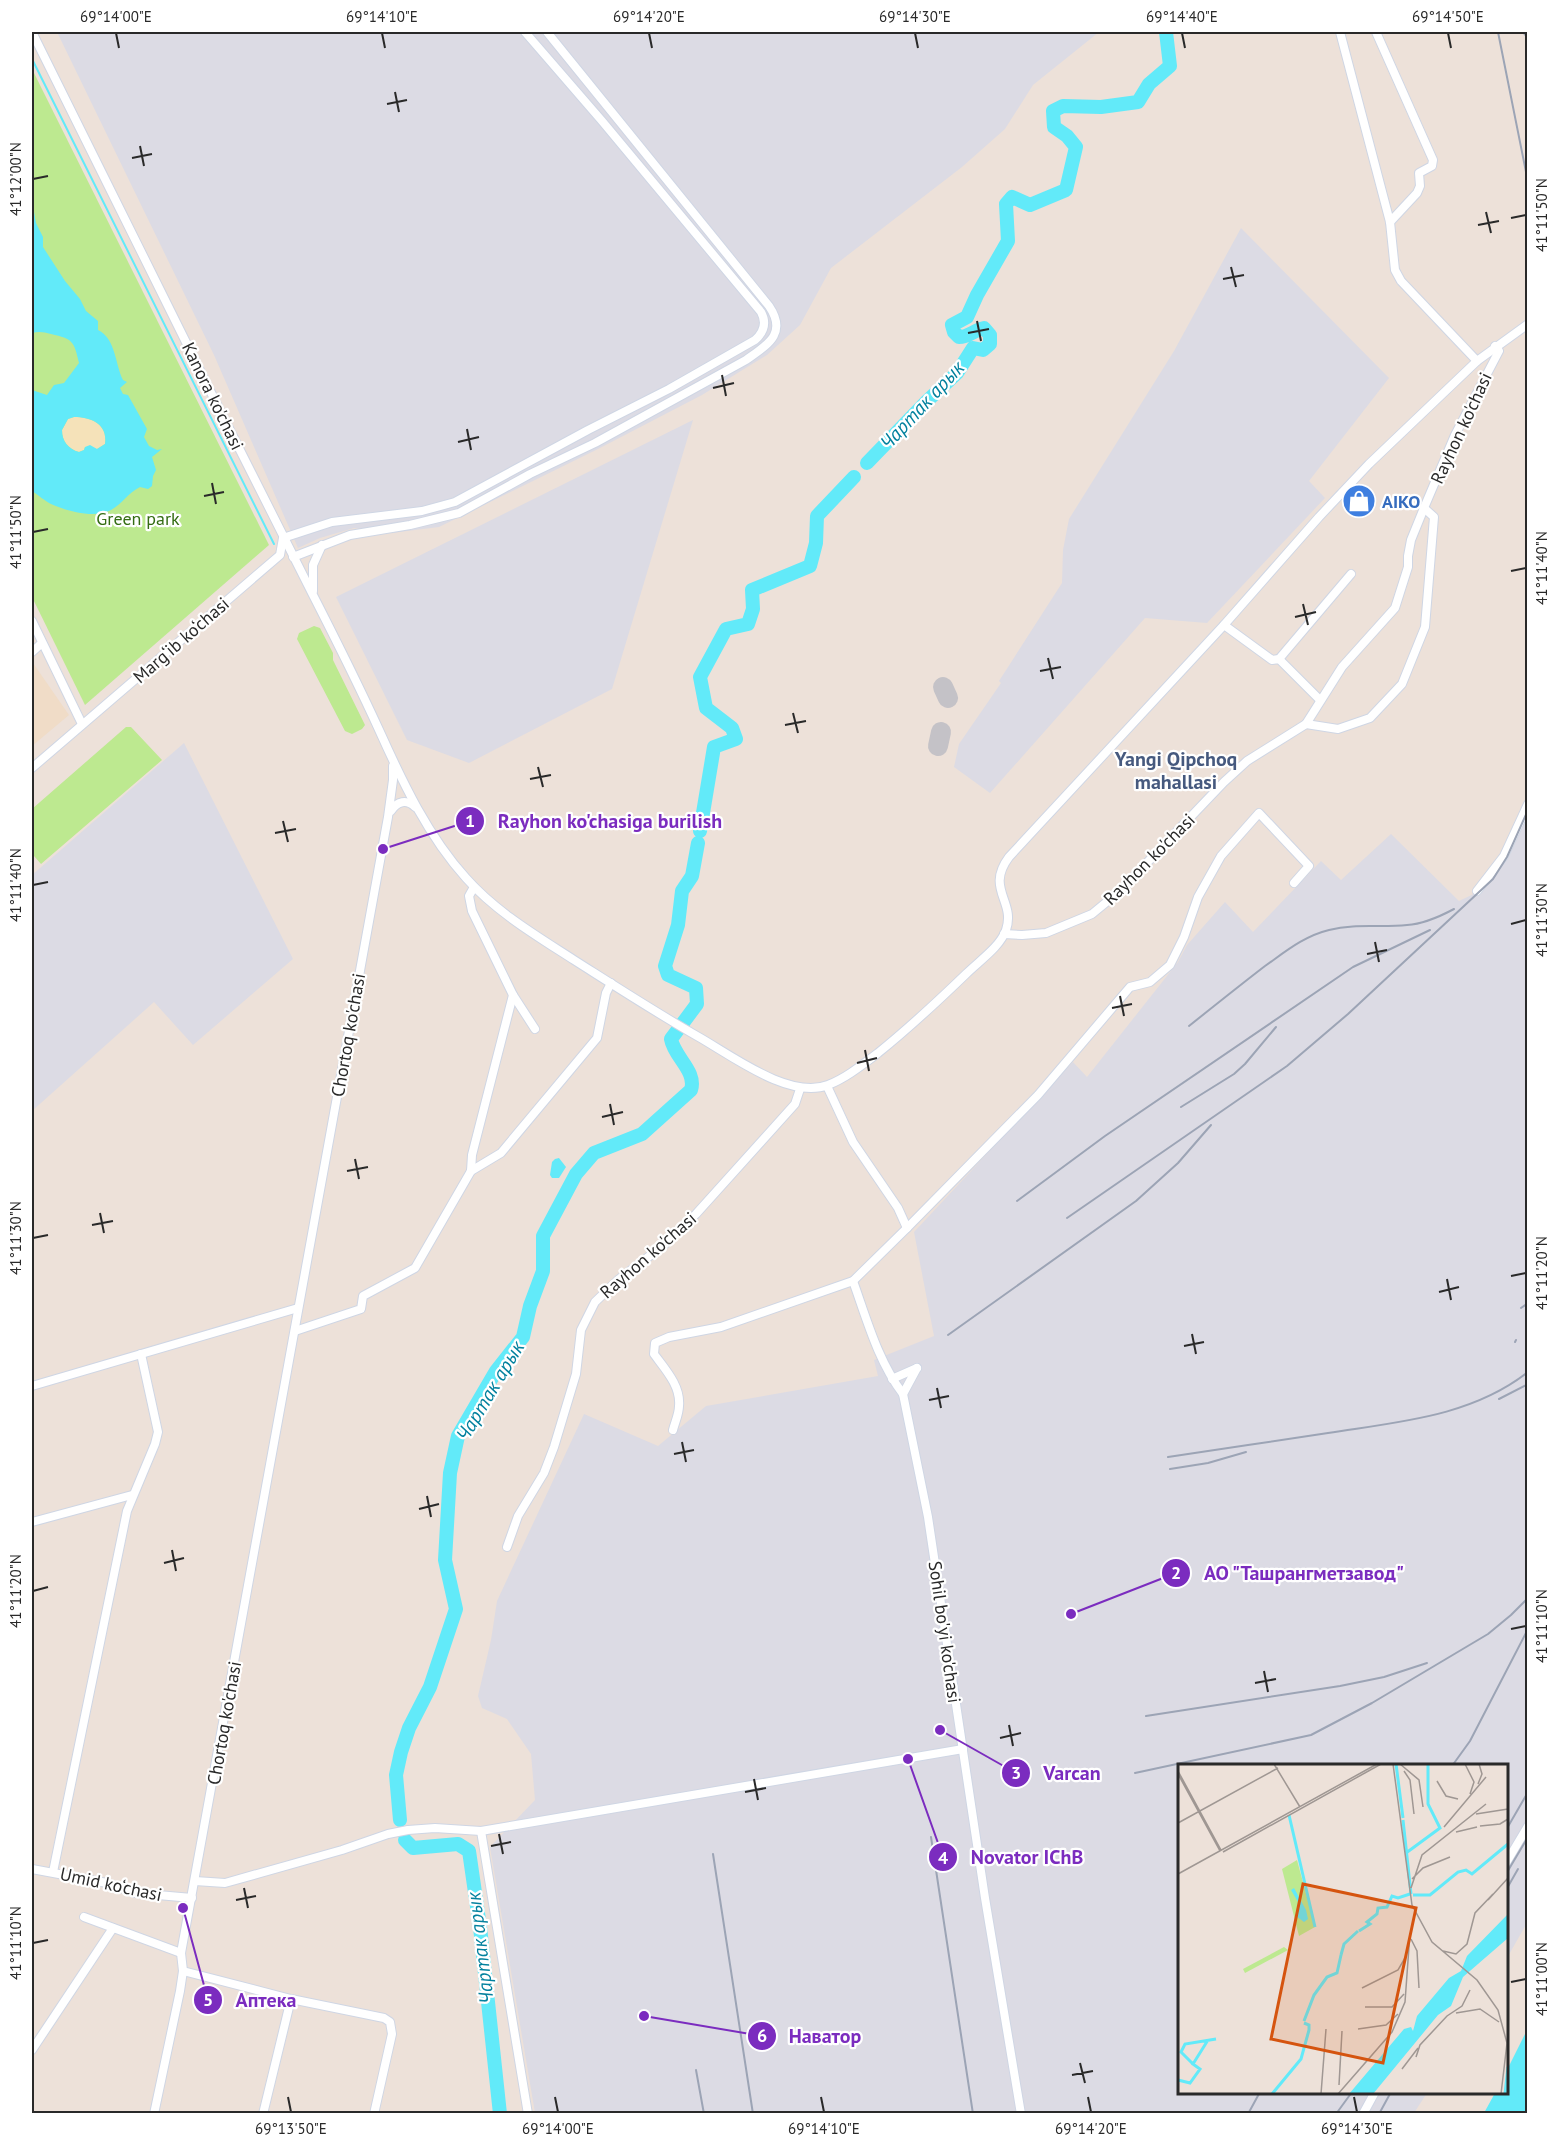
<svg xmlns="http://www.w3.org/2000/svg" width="1559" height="2145" font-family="'PT Sans',sans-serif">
<rect width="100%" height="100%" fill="#ede1d9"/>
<g fill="#dcdbe4">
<path d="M 57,32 L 1099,32 L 1033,85 L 1005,129 L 962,167 L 831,268 L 800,325 L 767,355 L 702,395 L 598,449 L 439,527 L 391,533 L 354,528 L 320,538 L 298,548 L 214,355 Z"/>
<path d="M 1241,228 L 1389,378 L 1309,481 L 1325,498 L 1207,623 L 1145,618 L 990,793 L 954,767 L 959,744 L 1001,683 L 999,681 L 1062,583 L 1063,550 L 1069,519 L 1174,351 Z"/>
<path d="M 693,420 L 612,689 L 469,763 L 407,740 L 336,597 Z"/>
<path d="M 184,743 L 293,959 L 193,1045 L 154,1002 L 32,1111 L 32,875 Z"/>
<path d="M 1527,809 L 1527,1923 L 1507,1958 L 1506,1766 L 1180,1766 L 1180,2092 L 1427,2093 L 1414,2113 L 535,2113 L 490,1847 L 535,1800 L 531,1754 L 507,1719 L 482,1708 L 478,1696 L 491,1640 L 497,1601 L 584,1414 L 658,1446 L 706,1406 L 878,1376 L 874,1360 L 934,1336 L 914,1232 L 1073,1062 L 1087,1077 L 1178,962 L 1187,945 L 1225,902 L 1253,932 L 1321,861 L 1341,880 L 1391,834 L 1459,901 L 1484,889 L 1515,844 Z"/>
</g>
<path fill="#f0dcc7" d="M 33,663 L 69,715 L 32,746 L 32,664 Z"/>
<g fill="#bde990">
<path d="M 32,69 L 269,545 L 85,705 L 32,597 Z"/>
<path d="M 314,626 L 320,628 L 333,653 L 333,660 L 365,725 L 362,729 L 352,734 L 345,731 L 297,639 L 299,633 Z"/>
<path d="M 126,727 L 131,727 L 162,760 L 41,864 L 34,856 L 32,857 L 32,809 Z"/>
</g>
<path fill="#f5e2b9" d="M 74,417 C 91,417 108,424 105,444 L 97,449 L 85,447 L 84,450 L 79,452 C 68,449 62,441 62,430 L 68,419 Z"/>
<g fill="#62eaf9" fill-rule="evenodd">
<path d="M 32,201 L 36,223 L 43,237 L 43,247 L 65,281 L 80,299 L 86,311 L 98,321 L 98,330 C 116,339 115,364 123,380 L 127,382 L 120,388 L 123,394 L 128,395 L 147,429 L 144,437 L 149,446 L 157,450 L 162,449 L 152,457 L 156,470 L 153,476 L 152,486 L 148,489 L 140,487 C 128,493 122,504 111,510 C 95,519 66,511 51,504 C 45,501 38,495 32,491 L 32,390 L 47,395 L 54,385 L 64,383 L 79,363 C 74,341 73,339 51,334 C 44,332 39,331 32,333 ZM 74,417 C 91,417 108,424 105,444 L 97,449 L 90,445 L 85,447 L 84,450 L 79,452 C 68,449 62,441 62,430 L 68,419 Z"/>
<path d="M 559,1158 L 566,1167 L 559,1178 L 552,1178 L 550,1175 L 552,1162 L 555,1159 Z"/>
<path d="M 1527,2030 L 1527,2113 L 1484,2113 L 1495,2093 L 1506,2092 L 1507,2070 Z"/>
</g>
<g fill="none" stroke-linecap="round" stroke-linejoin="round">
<path stroke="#62eaf9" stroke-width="2" d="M 32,59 L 274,544"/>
<g stroke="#62eaf9" stroke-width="14">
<path d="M 867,463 L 927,401 L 957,373 L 973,348 L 983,350 L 990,344 L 990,335 L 984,328 C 974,330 969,337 959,337 L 954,332 L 952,325 L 967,317 L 977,295 L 1008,241 L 1006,204 L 1012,197 L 1030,205 L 1066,190 L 1076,147 L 1067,136 L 1054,127 L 1053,111 L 1063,106 L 1101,107 L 1138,102 L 1149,84 L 1170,66 L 1166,32"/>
<path d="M 700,831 L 714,747 L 736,739 L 732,728 L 706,708 L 700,677 L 726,629 L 748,624 L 753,609 L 752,590 L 810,566 L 816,543 L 817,516 L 854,477"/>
<path d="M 400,1820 L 396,1775 L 401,1752 L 409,1728 L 430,1687 L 456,1609 L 445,1560 L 450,1473 L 458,1436 L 496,1371 L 523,1337 L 530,1306 L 543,1271 L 543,1236 L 576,1174 L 594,1153 L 642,1134 L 691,1090 C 697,1071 674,1057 671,1039 L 697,1004 L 696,988 L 668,975 L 665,966 L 678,925 L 682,891 L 692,876 L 698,843"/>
<path d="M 405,1840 L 413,1848 L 458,1844 L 469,1851 L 480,1927 L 500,2114"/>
</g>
<g stroke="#c4c2c7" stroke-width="20">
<path d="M 943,687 L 948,698"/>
<path d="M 938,746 L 941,732"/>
</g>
<defs>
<g id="minor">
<path d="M 32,32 C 125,220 218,408 313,595 C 336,640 359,686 380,732 C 403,783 428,836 466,878 C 496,912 537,936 574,960 C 615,986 655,1012 697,1036 C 731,1055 789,1100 828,1085 C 846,1078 862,1065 878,1053 C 909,1028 938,1001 966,974 C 979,961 1000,947 1006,930 C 1016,901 985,889 1009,857 L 1224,625 L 1319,517 L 1369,464 L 1477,361 L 1528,324"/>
<path d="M 1340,32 L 1390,222 L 1395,270 L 1401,281 L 1477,361"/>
<path d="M 1376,32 L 1433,160 L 1432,166 L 1419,173 L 1420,186 L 1417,193 L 1390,222"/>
<path d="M 293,557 L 350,535 L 410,525 L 459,513 L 530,474 L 595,443 L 746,360 C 767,345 788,334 769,306 L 547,32"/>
<path d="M 313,591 L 313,565 L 322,545"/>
<path d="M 32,621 L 82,724"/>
<path d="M 1224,625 L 1272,660 L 1279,659 L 1320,700"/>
<path d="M 32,652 L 42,643"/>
<path d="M 1279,659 L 1351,574"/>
<path d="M 1306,724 L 1342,667 L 1395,608 L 1408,567 L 1408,556 L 1411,540 L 1424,508"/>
<path d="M 32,768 L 280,555 L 283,538 L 332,522 L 422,511 L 455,502 L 588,430 L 669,389 L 755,340 C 764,332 767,323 761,312 L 602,121 L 525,32"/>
<path d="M 391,811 C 397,801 407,799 415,807"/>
<path d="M 1477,891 L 1504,856 L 1528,804"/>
<path d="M 1004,934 L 1022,935 L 1046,933 L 1092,914 L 1120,891 L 1224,782 L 1247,761 L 1306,724 L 1338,729 L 1370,718 L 1402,684 L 1425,627 L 1434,517 L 1424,508 L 1455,435 L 1499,351 L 1495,346"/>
<path d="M 513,995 L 535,1029"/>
<path d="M 827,1086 L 853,1142 L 898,1208 L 907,1228"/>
<path d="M 471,1171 L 501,1153 L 597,1038 L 606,993 L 611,983"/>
<path d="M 853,1281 C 867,1320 878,1361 903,1394"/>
<path d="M 295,1331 L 361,1309 L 363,1296 L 415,1268 L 471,1171 L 472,1155 L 513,995 L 472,911 L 469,896 L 474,887"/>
<path d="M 917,1368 L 903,1394 L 928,1517 L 985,1898 L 1021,2114"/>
<path d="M 892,1379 L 917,1368"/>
<path d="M 32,1386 L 298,1308"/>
<path d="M 673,1430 C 675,1422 679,1414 679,1406 C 681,1386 665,1369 654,1354 L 655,1343 L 669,1337 L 721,1327 L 853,1281 L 907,1228 L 1038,1095 L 1130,987 L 1150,982 L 1170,965 L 1184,937 L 1198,897 L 1221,856 L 1259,813 L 1309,866 L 1294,883"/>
<path d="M 32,1522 L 132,1495"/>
<path d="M 507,1547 L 518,1516 L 544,1473 L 554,1447 L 576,1374 L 581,1330 L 595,1302 L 618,1280 L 664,1245 L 696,1214 L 795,1104 L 800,1089"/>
<path d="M 481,1831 L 528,2114"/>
<path d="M 1506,1863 L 1528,1826"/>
<path d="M 32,1869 L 107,1883 L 135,1893 L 192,1898"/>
<path d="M 53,1872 L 127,1511 L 155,1444 L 158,1432 L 141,1354"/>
<path d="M 195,1881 L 225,1883 L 342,1850 L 388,1834 L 408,1830 L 435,1828 L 481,1831 L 963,1749"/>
<path d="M 84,1917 L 181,1953"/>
<path d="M 183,1971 L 291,1999 L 384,2018 L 390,2022 L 392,2034 L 374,2114"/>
<path d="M 32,2050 L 113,1928"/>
<path d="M 154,2114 L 180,1991 L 183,1971 L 181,1953 L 388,817 L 393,780 L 393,766"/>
<path d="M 263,2114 L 291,1999"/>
<path d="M 1363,2114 L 1375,2092"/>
</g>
</defs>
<use href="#minor" stroke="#cfd6e4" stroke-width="10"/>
<use href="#minor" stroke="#fff" stroke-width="8"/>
<g stroke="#9ca4b5" stroke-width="2">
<path d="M 1498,32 L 1528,182"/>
<path d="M 1523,32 L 1528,38"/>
<path d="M 1189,1026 C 1214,1006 1239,986 1265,966 C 1285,952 1304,936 1329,930 C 1356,923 1380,928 1407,925 C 1424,924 1439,917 1454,909"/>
<path d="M 1181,1107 L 1234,1074 L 1245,1064 L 1276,1027"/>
<path d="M 1017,1201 L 1105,1136 L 1353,967 L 1430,930"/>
<path d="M 1067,1218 L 1287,1066 L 1348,1014 L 1493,879 L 1507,857 L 1528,810"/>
<path d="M 1521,1308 L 1528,1303"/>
<path d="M 948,1335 L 1136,1201 L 1178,1163 L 1211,1125"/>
<path d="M 1515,1342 L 1516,1340"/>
<path d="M 1499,1399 L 1528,1384"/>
<path d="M 1168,1457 C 1221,1449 1275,1441 1328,1433 C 1397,1422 1471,1417 1528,1372"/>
<path d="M 1170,1469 L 1208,1463 L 1246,1452"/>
<path d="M 1146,1716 L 1340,1686 L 1384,1677 L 1427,1663"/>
<path d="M 1452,1766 L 1470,1741 L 1528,1629"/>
<path d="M 1135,1773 L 1311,1735 L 1372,1703 L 1488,1634 L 1511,1615 L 1528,1598"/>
<path d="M 1506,1830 L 1528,1792"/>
<path d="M 931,1837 L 973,2114"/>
<path d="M 713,1854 L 753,2114"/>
<path d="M 1506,1874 L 1528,1837"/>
<path d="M 1506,1890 L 1518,1869"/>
<path d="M 696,2070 L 704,2114"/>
<path d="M 1248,2114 L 1260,2092"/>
<path d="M 1336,2114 L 1352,2092"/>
<path d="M 1379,2114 L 1391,2092"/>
</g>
</g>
<path fill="none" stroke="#292929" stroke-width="2" d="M 116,33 L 119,48M 382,33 L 385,48M 649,33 L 652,48M 915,33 L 918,48M 1182,33 L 1185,48M 1448,33 L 1451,48M 395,92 L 399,112M 387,104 L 407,100M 140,146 L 144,166M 132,158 L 152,154M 33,179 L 48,176M 1486,212 L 1491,233M 1511,218 L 1526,215M 1478,225 L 1499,221M 1231,267 L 1236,287M 1223,279 L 1244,275M 977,321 L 981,341M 968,333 L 989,329M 722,375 L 726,396M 713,388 L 734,383M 467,429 L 471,450M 458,442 L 479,437M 212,483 L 216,504M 204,496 L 224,492M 33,532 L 48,529M 1511,571 L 1526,568M 1303,604 L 1308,625M 1295,617 L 1316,612M 1048,658 L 1053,679M 1040,671 L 1061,667M 793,713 L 798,733M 785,725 L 806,721M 538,767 L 543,787M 530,779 L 551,775M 283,821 L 288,842M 275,833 L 296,829M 33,885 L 48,882M 1511,924 L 1526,920M 1375,942 L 1379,962M 1367,954 L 1387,950M 1120,996 L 1124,1016M 1112,1008 L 1132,1004M 865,1050 L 869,1071M 857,1063 L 877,1058M 610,1104 L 614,1125M 602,1117 L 623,1112M 355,1159 L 359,1179M 347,1171 L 368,1167M 100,1213 L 104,1233M 92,1225 L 113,1221M 33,1238 L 48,1235M 1511,1276 L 1526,1273M 1447,1279 L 1451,1300M 1439,1292 L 1459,1287M 1192,1334 L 1196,1354M 1184,1346 L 1204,1342M 937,1388 L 941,1408M 929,1400 L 949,1396M 682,1442 L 686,1462M 674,1454 L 694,1450M 427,1496 L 431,1517M 419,1509 L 439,1504M 172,1550 L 176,1571M 164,1563 L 184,1558M 33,1591 L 48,1587M 1511,1629 L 1526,1626M 1264,1671 L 1268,1692M 1255,1683 L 1276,1679M 1009,1725 L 1013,1746M 1000,1738 L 1021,1733M 754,1779 L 758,1800M 745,1792 L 766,1788M 499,1834 L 503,1854M 491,1846 L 511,1842M 244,1888 L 248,1908M 236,1900 L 256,1896M 33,1943 L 48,1940M 1511,1982 L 1526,1979M 1080,2063 L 1085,2083M 1072,2075 L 1093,2071M 288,2097 L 291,2112M 555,2097 L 558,2112M 821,2097 L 824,2112M 1088,2097 L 1091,2112M 1354,2097 L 1357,2112"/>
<defs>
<symbol id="shop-disc" viewBox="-11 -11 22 22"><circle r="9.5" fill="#3f7fe0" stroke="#fff"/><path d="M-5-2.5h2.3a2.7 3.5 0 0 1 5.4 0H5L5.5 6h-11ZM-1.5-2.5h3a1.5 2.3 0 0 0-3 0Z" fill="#fff"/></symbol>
</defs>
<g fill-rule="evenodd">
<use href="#shop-disc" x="1340" y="482" width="38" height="38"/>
</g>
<g text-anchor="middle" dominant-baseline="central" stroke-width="4.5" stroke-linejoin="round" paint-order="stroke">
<g font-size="18" fill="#292929" stroke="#fff">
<text transform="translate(213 396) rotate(64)">Kanora ko'chasi</text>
<text transform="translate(1461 428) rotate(-65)">Rayhon ko'chasi</text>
<text transform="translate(181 640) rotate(-41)">Marg‘ib ko‘chasi</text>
<text transform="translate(1149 859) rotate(-45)">Rayhon ko'chasi</text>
<text transform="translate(348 1035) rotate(-80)">Chortoq ko'chasi</text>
<text transform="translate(648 1255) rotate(-41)">Rayhon ko'chasi</text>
<text transform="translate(945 1632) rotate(82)">Sohil bo'yi ko'chasi</text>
<text transform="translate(224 1723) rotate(-80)">Chortoq ko'chasi</text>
<text transform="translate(111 1884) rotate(12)">Umid ko‘chasi</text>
</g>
<g font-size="18" font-weight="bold" fill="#366cbe" stroke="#fff" text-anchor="start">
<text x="1382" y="501">AIKO</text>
</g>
<g font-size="18" fill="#346c13" stroke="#fff">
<text x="138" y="518">Green park</text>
</g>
<g font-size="20" font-style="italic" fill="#02819e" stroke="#fff">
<text transform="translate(922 405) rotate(-47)">Чартак арык</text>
<text transform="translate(490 1391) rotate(-59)">Чартак арык</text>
<text transform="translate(480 1948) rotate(-97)">Чартак арык</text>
</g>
<g font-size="20" font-weight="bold" fill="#46597e" stroke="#fff">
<text x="1176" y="759">Yangi Qipchoq<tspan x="1176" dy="23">mahallasi</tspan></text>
</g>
</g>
<g transform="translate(1178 1764)">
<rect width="330" height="330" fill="#ede1d9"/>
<path d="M 119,96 L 137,163 L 121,172 L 104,105 ZM 106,183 L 110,186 L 67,209 L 65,205 Z" fill="#bde990"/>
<path d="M 116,124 L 128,146 L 130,155 L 126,158 L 118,152 L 120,138 L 113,126 ZM 330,150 L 330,174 L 285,213 L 273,242 L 260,251 L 195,330 L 171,330 L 226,265 L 233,263 L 235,267 L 239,252 L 271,214 L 283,207 L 289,192 Z" fill="#62eaf9"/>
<path fill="none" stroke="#62eaf9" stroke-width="3" d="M 218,0 L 225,54M 111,51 L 137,163M 225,56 L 233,130M 228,89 L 262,64 L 250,40 L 250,0M 235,131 L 252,131 L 280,108 L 288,106 L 294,110 L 330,80M 181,167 L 192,160 L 189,158 L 199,150 L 200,144 L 209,143 L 214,132 L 220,134 L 232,130M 163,191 L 166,180 L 180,167M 126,257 L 136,231 L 149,213 L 159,209 L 163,191M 15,300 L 3,288 L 7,280 L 38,275M 0,316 L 12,319 L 22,305 L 15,300 L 30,276M 94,330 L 123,295 L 131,266 L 131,261 L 126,259M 327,330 L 330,303"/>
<path fill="none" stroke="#9f9793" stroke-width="1.5" d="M 96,0 L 122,43M 215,0 L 234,141 L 254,178 L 299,216 L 320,246 L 329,279 L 323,330M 222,0 L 241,16 L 245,43M 287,0 L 296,18 L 292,30M 0,7 L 43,86M 226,7 L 232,16 L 236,50M 0,10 L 42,87M 259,17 L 268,32 L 280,35M 300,20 L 304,10 L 301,0M 298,50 L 330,45M 0,59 L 100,4M 302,62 L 322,60 L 330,55M 266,63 L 308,13M 278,68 L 299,63M 45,88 L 203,0M 0,110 L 199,0M 234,115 L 245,104 L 272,93M 233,124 L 244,91 L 308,40M 310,136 L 330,114M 233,175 L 239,187 L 241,224M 265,187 L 278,190 L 289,180 L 297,149 L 315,130M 184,224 L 220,206 L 227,194M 187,243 L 214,243 L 226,230M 278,249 L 302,245 L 321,258M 180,265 L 208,261 L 220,250M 238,293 L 242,281 L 269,252 L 284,242 L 292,226M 224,305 L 240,284M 161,321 L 164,267M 143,330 L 148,265M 160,330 L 214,268 L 227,238 L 232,169"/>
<path fill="#d5540f" fill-opacity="0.15" stroke="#d5540f" stroke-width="3" d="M 125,120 L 238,144 L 205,299 L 93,275 Z"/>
<rect width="330" height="330" fill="none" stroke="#292929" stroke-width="3"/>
</g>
<path fill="none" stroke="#7b2cbf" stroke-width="2" d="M383 849L470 821M1071 1614L1176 1573M940 1730L1016 1773M908 1759L943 1857M183 1908L208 2000M644 2016L762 2036"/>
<g fill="#7b2cbf" stroke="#fff" stroke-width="2">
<circle cx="383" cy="849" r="6"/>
<circle cx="1071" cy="1614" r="6"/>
<circle cx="940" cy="1730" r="6"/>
<circle cx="908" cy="1759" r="6"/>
<circle cx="183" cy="1908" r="6"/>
<circle cx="644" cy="2016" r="6"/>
<circle cx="470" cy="821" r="15"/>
<circle cx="1176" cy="1573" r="15"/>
<circle cx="1016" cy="1773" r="15"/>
<circle cx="943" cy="1857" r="15"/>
<circle cx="208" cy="2000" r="15"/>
<circle cx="762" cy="2036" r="15"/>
</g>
<g font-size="18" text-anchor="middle" font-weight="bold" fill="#fff">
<text x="470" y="827">1</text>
<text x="1176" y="1579">2</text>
<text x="1016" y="1779">3</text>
<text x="943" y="1864">4</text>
<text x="208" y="2006">5</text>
<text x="762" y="2042">6</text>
</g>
<g font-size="20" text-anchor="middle" font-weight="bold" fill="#7b2cbf" stroke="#fff" stroke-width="4.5" stroke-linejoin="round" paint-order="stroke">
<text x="610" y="828">Rayhon ko'chasiga burilish</text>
<text x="1304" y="1580">АО "Ташрангметзавод"</text>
<text x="1072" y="1780">Varcan</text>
<text x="1027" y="1864">Novator IChB</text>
<text x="266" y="2007">Аптека</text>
<text x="825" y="2043">Наватор</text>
</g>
<rect width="1559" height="2145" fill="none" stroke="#ffffff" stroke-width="66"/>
<rect x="33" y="33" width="1493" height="2079" fill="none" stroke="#292929" stroke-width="2"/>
<g font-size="15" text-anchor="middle" fill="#292929">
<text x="116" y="22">69°14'00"E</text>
<text x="382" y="22">69°14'10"E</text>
<text x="649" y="22">69°14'20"E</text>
<text x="915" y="22">69°14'30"E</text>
<text x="1182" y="22">69°14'40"E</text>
<text x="1448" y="22">69°14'50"E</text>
<text transform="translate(16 179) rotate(-90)" y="5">41°12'00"N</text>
<text transform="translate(1542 215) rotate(-90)" y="5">41°11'50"N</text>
<text transform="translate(16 532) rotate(-90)" y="5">41°11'50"N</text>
<text transform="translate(1542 568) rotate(-90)" y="5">41°11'40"N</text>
<text transform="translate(16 885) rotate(-90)" y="5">41°11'40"N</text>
<text transform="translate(1542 920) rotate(-90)" y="5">41°11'30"N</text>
<text transform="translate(16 1238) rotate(-90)" y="5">41°11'30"N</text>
<text transform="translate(1542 1273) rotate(-90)" y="5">41°11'20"N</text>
<text transform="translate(16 1591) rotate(-90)" y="5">41°11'20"N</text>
<text transform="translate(1542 1626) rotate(-90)" y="5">41°11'10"N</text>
<text transform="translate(16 1943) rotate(-90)" y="5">41°11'10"N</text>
<text transform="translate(1542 1979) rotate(-90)" y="5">41°11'00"N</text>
<text x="291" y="2134">69°13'50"E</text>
<text x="558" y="2134">69°14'00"E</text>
<text x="824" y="2134">69°14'10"E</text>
<text x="1091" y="2134">69°14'20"E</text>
<text x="1357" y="2134">69°14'30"E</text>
</g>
</svg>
